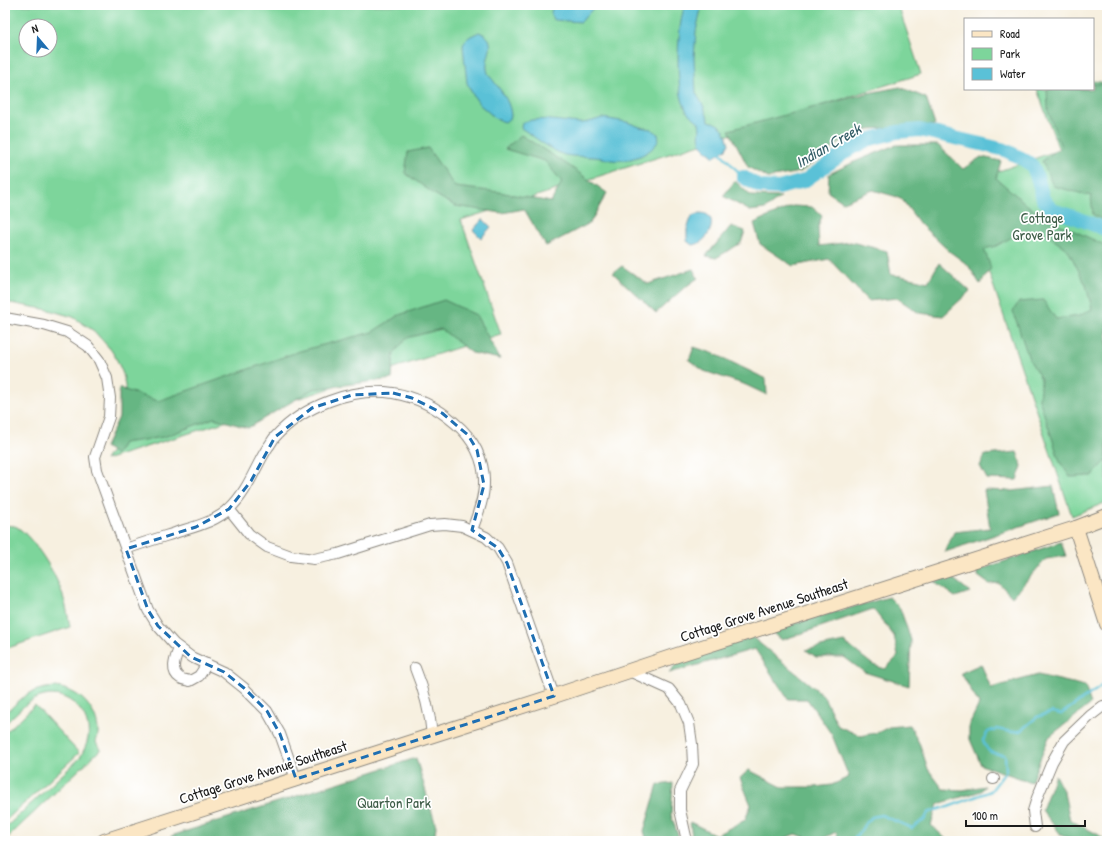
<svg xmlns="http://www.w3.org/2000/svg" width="1112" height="846" font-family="'Patrick Hand',sans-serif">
<rect width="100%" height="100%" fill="#fff"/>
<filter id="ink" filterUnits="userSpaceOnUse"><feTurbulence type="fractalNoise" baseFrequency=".025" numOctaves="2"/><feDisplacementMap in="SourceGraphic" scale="8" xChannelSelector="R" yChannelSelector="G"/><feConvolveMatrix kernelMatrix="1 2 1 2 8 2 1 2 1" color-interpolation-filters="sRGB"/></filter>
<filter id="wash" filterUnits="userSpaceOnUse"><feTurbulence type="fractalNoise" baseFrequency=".012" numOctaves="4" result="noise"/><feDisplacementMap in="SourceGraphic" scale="16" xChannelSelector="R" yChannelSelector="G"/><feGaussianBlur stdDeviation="0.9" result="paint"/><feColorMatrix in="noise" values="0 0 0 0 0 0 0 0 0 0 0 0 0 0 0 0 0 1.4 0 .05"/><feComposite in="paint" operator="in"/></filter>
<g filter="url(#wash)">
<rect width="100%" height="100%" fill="#f7f0e0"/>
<g fill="#7dd59b" stroke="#4c785c" fill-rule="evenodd">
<path d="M 5,5 L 898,5 L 921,74 L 461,220 L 501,334 L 105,460 L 115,445 L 126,392 L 123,374 L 116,358 L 111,350 L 94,331 L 73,317 L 49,310 L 5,302 ZM 26,26 L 50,26 L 50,50 L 26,50 Z"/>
<path d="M 1093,81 L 1101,82 L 1107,86 L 1107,502 L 1072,516 L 959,185 L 1059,150 L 1037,89 L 1093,89 Z"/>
<path d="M 5,525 C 9,526 14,525 17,527 C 34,538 56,574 62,593 C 66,604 68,616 70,627 L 5,649 Z"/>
<path d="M 56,687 C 62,688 69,690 74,693 C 88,700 99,718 98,734 C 98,737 96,740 96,743 L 101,749 L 5,840 L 5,828 L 80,758 C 83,751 87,745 88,738 C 92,714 68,690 44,696 C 28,699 17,713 5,724 L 5,714 C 24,696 29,689 56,687 Z"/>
<path d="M 35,705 L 79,753 L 5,821 L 5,733 Z"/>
</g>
<g fill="#66b683" stroke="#416950">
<path d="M 1093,84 L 1102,84 L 1107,87 L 1107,222 L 1093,215 L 1091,196 L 1053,186 L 1042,161 L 1061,147 L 1048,111 L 1047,89 L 1093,89 Z"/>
<path d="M 900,87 L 926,98 L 935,125 L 868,129 L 844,140 L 800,172 L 768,178 L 748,167 L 729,130 L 868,93 Z"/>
<path d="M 521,135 L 571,167 L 607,193 L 590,223 L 546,246 L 524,209 L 502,213 L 455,206 L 434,194 L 405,173 L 408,152 L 428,148 L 455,187 L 499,192 L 551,202 L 562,182 L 545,161 L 505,149 Z"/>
<path d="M 896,145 L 938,145 L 963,169 L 981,157 L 1001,161 L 996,178 L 1032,209 L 1059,224 L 1107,246 L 1107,460 L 1092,476 L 1070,477 L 1060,462 L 1039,399 L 1041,379 L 1029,359 L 1013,311 L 1019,302 L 1043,300 L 1056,319 L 1079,316 L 1092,309 L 1086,285 L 1068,250 L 1047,235 L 1014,236 L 996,246 L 984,249 L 991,268 L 980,284 L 968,265 L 949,251 L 920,224 L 901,198 L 873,190 L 843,202 L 828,192 L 829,174 L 854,162 Z"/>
<path d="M 735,181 L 751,196 L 781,197 L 765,209 L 750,211 L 723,196 Z"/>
<path d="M 793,206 L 812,207 L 822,216 L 818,227 L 819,246 L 851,242 L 887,251 L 891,275 L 901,276 L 928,282 L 939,263 L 970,291 L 943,316 L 919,313 L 897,298 L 868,301 L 829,259 L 793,266 L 760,244 L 754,223 Z"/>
<path d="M 731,226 L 745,231 L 741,243 L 716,258 L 706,256 Z"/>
<path d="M 622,266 L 648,284 L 693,269 L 698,278 L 684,288 L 656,313 L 613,273 Z"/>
<path d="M 444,300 L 476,315 L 500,359 L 472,353 L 441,329 L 407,338 L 394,353 L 392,379 L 313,389 L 248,428 L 214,418 L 164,437 L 123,443 L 116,455 L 105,447 L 119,417 L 119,388 L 158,401 L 300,351 L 372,332 L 399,315 Z"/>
<path d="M 694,347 L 715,354 L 766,379 L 767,395 L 746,385 L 704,371 L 689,360 Z"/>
<path d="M 1017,452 L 1022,466 L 1017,480 L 987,479 L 980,466 L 985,455 Z"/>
<path d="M 1053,486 L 1059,513 L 945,552 L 954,532 L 990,528 L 984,490 L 1012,491 Z"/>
<path d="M 1061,542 L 1066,556 L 1046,559 L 1012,597 L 999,583 L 989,584 L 978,576 L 976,571 Z"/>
<path d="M 950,576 L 970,592 L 955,597 L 934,582 Z"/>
<path d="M 889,597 L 900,608 L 911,640 L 909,686 L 864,672 L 844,657 L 816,657 L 806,650 L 844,642 L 873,665 L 885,669 L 898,656 L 894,636 L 873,609 L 782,640 L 770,630 Z"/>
<path d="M 752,637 L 823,695 L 838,726 L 861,736 L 879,732 L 889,727 L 910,725 L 920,745 L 928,769 L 943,789 L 963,790 L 985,786 L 981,791 L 938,804 L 931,825 L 948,841 L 838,841 L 836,832 L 818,841 L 795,834 L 778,841 L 695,841 L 692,837 L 690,822 L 716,835 L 745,820 L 751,805 L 740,778 L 749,770 L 782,787 L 815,787 L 832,785 L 849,777 L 832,735 L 807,699 L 788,699 L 755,649 L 669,673 L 677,663 Z"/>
<path d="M 981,664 L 991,688 L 1038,675 L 1085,686 L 1091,704 L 1049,737 L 1031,782 L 981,765 L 969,737 L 969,725 L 979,704 L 961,673 Z"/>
<path d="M 416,758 L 436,826 L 434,841 L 173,841 L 171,836 Z"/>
<path d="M 1055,775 L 1064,793 L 1070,820 L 1099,835 L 1107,841 L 1083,841 L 1062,836 L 1042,810 Z"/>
<path d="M 673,783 L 671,815 L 680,841 L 647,841 L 644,831 L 658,785 Z"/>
</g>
<g fill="#5ac1d7" stroke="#3b6e7a">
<path d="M 554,5 L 596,5 L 581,22 L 554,20 C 549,14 551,11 554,5 Z"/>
<path d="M 685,5 L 702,5 L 696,31 L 694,58 L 696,93 L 704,107 L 709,121 C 723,125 725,130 729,144 L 726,149 L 714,157 C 710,153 701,147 700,141 C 698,136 701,129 699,123 C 697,119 691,117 688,113 C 686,111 685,107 684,105 C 675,84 677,26 685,5 Z"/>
<path d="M 479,32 C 502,41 482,57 488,73 C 489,77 493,79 495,83 C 503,93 511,104 511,117 L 505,122 L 496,119 L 486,110 L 480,105 L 473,95 L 467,83 L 463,46 C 465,37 472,36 479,32 Z"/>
<path d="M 602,118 L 627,122 L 640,127 L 651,129 L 658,134 L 659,140 C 650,156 628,162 611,160 C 605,159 599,157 593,157 C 584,156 574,157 565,155 C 553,152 532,135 521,128 L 522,123 C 537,115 566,123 583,123 C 589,122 596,120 602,118 Z"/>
<path d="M 700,213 C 721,213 710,244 692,245 L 687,241 L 687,229 L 692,216 Z"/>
<path d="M 483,219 L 491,227 L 481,238 L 473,230 Z"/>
</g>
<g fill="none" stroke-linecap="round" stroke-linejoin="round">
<g stroke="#5ac1d7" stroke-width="2.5">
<path d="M 719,151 L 743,177"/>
<path d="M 852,841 L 860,832 L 864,825 L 872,817 L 881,815 L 912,828 L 925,819 L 928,813 L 942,808 L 948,807 L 991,791 L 1006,771 L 1005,755 C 991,753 988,754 983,740 L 988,732 L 996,729 L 1012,732 L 1020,731 L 1037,717 L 1052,712 L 1061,714 L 1099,688 L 1107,680"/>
</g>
<path stroke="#5ac1d7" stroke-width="14" d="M 743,177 L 760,187 L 779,188 L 804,181 L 847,151 L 867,140 L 897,132 L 920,130 L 985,145 L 1005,150 L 1021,158 L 1032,165 L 1038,180 L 1043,199 L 1052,210 L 1077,218 L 1107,230"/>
</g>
</g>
<g filter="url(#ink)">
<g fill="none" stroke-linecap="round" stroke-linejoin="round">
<defs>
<g id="street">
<path d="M 5,318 L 44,325 L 67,332 L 88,346 L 99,360 L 107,378 L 110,398 L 109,417 L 95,457 L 97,470 L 148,610 L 158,626 L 174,644 L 191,657 L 224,672 L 244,688 L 267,711 L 280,734 L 296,779"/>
<path d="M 229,509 L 249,534 L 267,547 L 291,556 L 314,559 L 338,554 L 430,525 L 445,524 L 462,526 L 486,537 L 498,548 L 507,563 L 554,696"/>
<path d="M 126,549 C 142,543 159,538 175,533 C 193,527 216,522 230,508 C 248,491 255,467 268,447 C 271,444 272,440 275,437 C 303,406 352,387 393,393 C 416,397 438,408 455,423 C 473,438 485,460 484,484 C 484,500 477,516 472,530"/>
<path d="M 179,648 C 176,657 169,671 180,678 C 183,680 187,680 190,681 L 199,676 L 207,664"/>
<path d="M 415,668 C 424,690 430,712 432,735"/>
<path d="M 629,671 L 669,689 L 681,704 L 689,723 L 692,744 L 693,764 L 680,791 L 680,810 L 687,841"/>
<path d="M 993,779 L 994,779"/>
<path d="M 1035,827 L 1033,811 L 1037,798 L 1052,762 L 1064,741 L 1090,716 L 1103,706 L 1107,705"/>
</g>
<g id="secondary">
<path d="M 1076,528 L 1107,624"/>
<path d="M 104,841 L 554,696 L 677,655 L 1076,528 L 1107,516"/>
</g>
</defs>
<use href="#street" stroke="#8a867e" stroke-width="12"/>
<use href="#secondary" stroke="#8a867e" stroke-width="16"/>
<use href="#street" stroke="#fff" stroke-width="10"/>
<use href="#secondary" stroke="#fbe6c4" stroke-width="14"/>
</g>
</g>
<path fill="none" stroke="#1f6fb2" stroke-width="3" stroke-dasharray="8 5" stroke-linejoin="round" d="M 393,393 L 412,398 L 442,413 L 468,435 L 477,450 L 484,485 L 472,530 L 498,548 L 507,563 L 554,696 L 296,779 L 280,734 L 267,711 L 244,688 L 224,672 L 191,657 L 158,626 L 148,610 L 126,549 L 196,527 L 229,509 L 251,481 L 275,437 L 312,408 L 352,395 Z"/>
<g text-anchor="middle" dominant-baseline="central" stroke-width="3.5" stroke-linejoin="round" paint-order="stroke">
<g font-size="15" fill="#3e5d48" stroke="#fff">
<text x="1042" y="217">Cottage<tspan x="1042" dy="17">Grove Park</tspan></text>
<text x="394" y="802">Quarton Park</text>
</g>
<g font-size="15" fill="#1c1c1c" stroke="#fff">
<text transform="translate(764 610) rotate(-18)">Cottage Grove Avenue Southeast</text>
<text transform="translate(263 772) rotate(-18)">Cottage Grove Avenue Southeast</text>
</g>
<g font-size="16" font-style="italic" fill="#355e67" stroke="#fff">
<text transform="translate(828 145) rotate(-30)">Indian Creek</text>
</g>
</g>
<rect width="1112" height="846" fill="none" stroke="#fff" stroke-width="20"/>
<rect x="964" y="18" width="130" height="72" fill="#ffffff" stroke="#a4a4a4"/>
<rect x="972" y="31" width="20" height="6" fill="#fbe6c4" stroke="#a4a4a4"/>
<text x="1000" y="38" font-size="12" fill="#1c1c1c">Road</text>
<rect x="972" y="48" width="20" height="12" fill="#7dd59b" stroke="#a4a4a4"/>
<text x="1000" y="58" font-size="12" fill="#1c1c1c">Park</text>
<rect x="972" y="68" width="20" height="12" fill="#5ac1d7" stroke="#a4a4a4"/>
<text x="1000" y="78" font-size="12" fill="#1c1c1c">Water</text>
<g transform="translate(38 38) rotate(341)"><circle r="19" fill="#ffffff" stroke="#a4a4a4"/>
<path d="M0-3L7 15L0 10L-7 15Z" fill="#1f6fb2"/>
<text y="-6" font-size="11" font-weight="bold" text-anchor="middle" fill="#1c1c1c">N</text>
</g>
<path d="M966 820v6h119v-6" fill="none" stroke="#1c1c1c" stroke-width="2"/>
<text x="972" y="820" font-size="12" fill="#1c1c1c" stroke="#ffffff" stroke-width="3" paint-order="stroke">100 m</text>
</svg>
